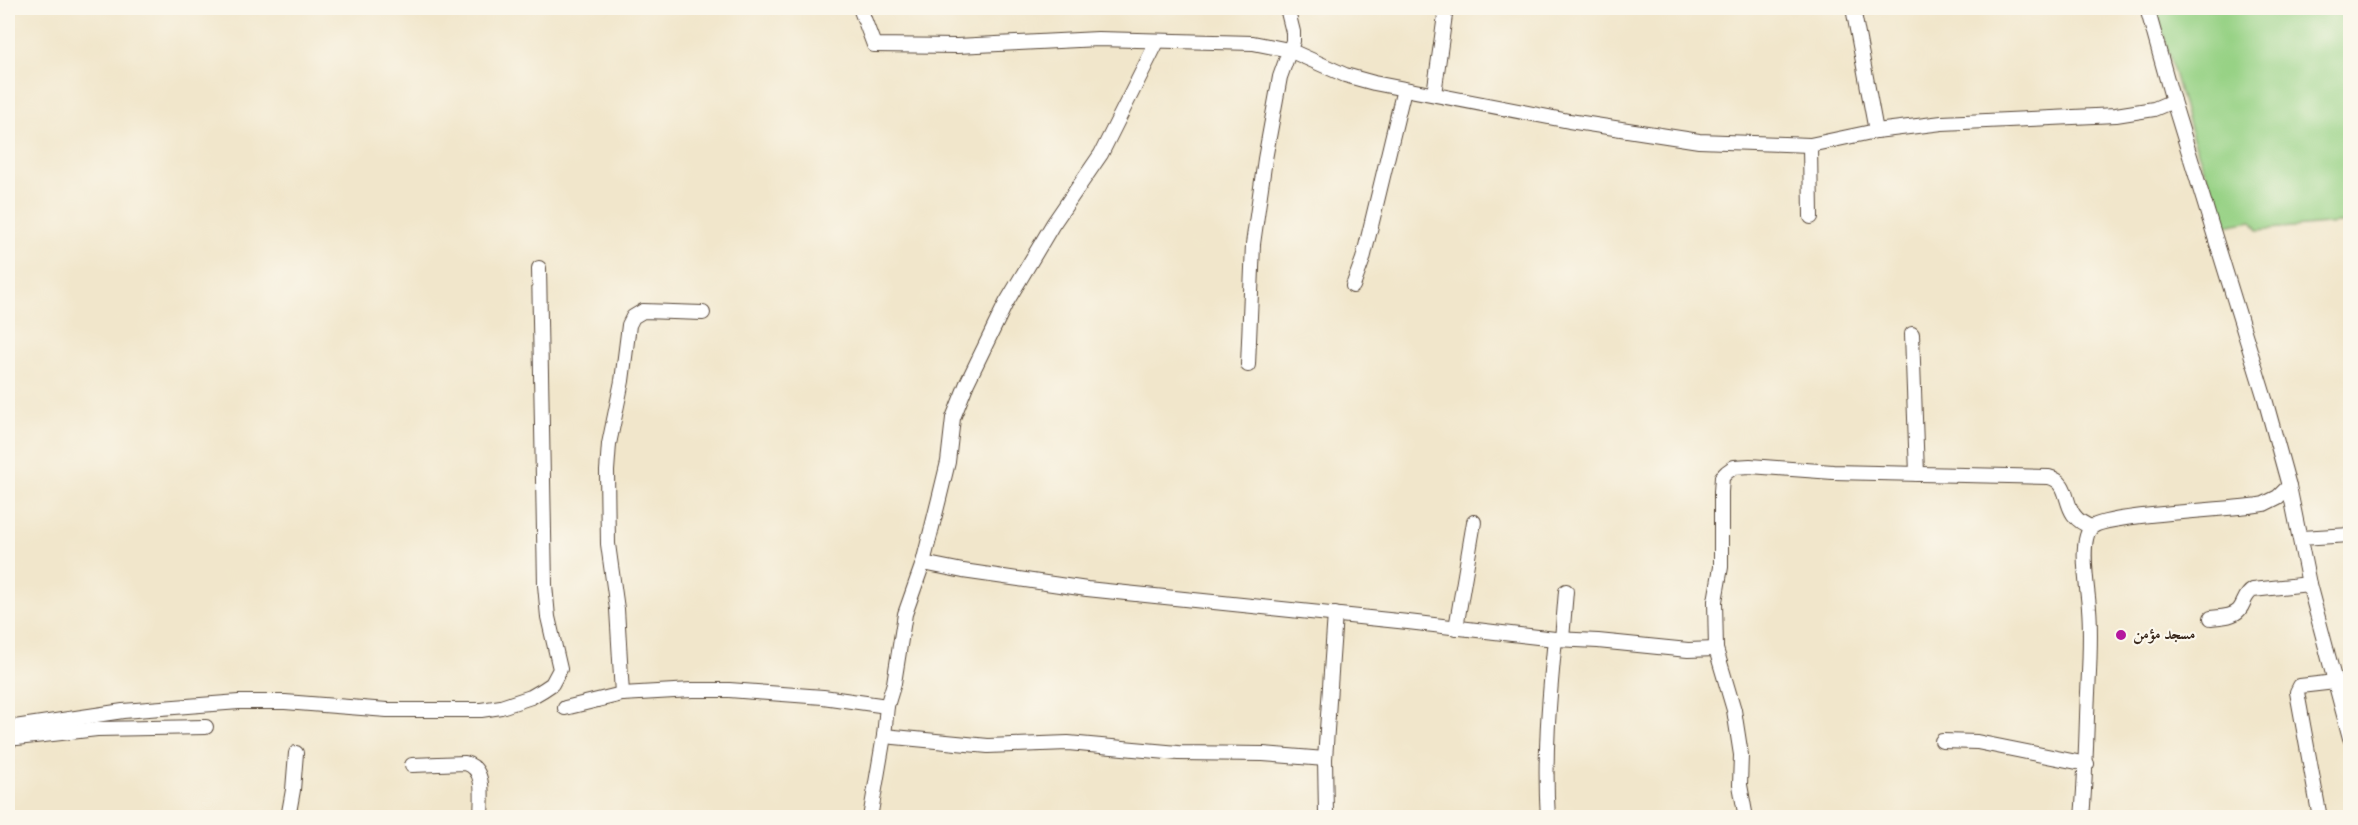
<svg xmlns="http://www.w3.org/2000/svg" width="2358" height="825" font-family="Vollkorn,Amiri,serif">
<rect width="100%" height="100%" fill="#fbf7ec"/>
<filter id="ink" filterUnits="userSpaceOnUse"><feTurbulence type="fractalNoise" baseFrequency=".0167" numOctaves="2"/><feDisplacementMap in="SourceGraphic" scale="12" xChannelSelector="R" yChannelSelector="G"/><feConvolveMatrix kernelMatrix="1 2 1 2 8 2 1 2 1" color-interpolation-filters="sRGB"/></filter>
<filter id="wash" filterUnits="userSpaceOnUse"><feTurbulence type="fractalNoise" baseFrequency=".008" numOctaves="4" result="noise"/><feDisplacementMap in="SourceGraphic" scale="24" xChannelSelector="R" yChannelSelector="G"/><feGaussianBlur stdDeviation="1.35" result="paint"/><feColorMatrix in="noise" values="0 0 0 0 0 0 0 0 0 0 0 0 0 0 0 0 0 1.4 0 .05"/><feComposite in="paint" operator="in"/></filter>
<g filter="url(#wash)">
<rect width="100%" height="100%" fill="#f1e6cb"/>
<path fill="#97d285" stroke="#697e52" stroke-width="1.5" d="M 2156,8 L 2350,8 L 2350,222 L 2258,230 L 2252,221 L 2225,226 L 2192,136 Z"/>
</g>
<g filter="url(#ink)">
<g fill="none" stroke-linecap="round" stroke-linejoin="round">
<defs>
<g id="minor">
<path d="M 860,8 L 874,45 L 957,46 L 1098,39 L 1253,43 L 1289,50 L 1345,75 L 1374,83 L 1569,121 L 1699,141 L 1810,145 L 1876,131 L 1942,123 L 2116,115 L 2154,109 L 2173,101"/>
<path d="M 1853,8 L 1876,131"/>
<path d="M 2147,8 L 2173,101 L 2265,399 L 2289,486 L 2309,584 L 2350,738"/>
<path d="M 1434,94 L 1446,8"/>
<path d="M 1810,145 L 1811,217"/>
<path d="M 1353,286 L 1363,259 L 1404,89"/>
<path d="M 1912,334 L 1917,474"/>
<path d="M 1248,365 L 1253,244 L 1265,159 L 1280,77 L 1293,41 L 1293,32 L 1287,8"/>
<path d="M 2301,538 L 2350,535"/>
<path d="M 923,563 L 963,571 L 1087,589 L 1408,622 L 1555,639 L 1598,641 L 1688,650 L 1716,649"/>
<path d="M 2211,618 C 2220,617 2233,617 2239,610 C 2245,603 2244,595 2253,590 L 2309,584"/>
<path d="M 1456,628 L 1474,522"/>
<path d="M 1562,639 L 1566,591"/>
<path d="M 622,694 L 617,609 L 608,544 L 607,471 L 609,444 L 622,381 L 629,325 L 633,317 L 643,311 L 703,313"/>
<path d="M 565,708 L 622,694 L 692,690 L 729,690 L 823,697 L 887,706"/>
<path d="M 8,728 L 123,711 L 239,702 L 285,702 L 387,710 L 481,710 L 501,707 L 531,697 L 543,690 L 552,684 L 560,669 L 548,617 L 545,585 L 539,268"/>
<path d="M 884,736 L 988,746 L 1068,743 L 1178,753 L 1263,754 L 1325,759"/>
<path d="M 8,739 L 97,729 L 206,727"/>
<path d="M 1942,741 L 1977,742 L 2087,764"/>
<path d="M 412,765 L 465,763 C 487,768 481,800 481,818"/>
<path d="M 1326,813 L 1325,759 L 1335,614"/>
<path d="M 288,818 L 293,790 L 296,753"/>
<path d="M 870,818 L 884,736 L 887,706 L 894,683 L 905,614 L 923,563 L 939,499 L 948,462 L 953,418 L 967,383 L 1006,303 L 1053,224 L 1101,154 L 1157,42"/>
<path d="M 1548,818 C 1544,758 1549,699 1555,639"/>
<path d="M 1746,818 L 1740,785 L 1741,755 L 1734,710 L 1716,649 L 1715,601 L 1721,567 L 1721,492 L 1722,477 L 1727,472 L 1734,467 L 1750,466 L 1833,472 L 2049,477 C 2076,484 2057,516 2092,527"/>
<path d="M 2082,818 C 2085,784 2086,751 2087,717 C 2088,681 2092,644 2089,608 C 2088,590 2078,539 2092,527 C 2108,514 2234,510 2264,504 L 2278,497 L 2289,486"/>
<path d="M 2320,818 L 2297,692 L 2300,686 L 2335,682"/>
</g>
</defs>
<use href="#minor" stroke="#564638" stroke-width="16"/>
<use href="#minor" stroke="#fff" stroke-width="14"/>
</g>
</g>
<circle fill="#b5179e" stroke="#fbf7ec" stroke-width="2" cx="2121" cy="635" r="6"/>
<g text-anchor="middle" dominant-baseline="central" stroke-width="4.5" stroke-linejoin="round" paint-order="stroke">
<g font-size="16" font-weight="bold" fill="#3b2a1e" stroke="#fbf7ec" text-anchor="start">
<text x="2133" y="635">مسجد مؤمن</text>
</g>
</g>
<rect width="2358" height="825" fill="none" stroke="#fbf7ec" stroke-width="30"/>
</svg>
